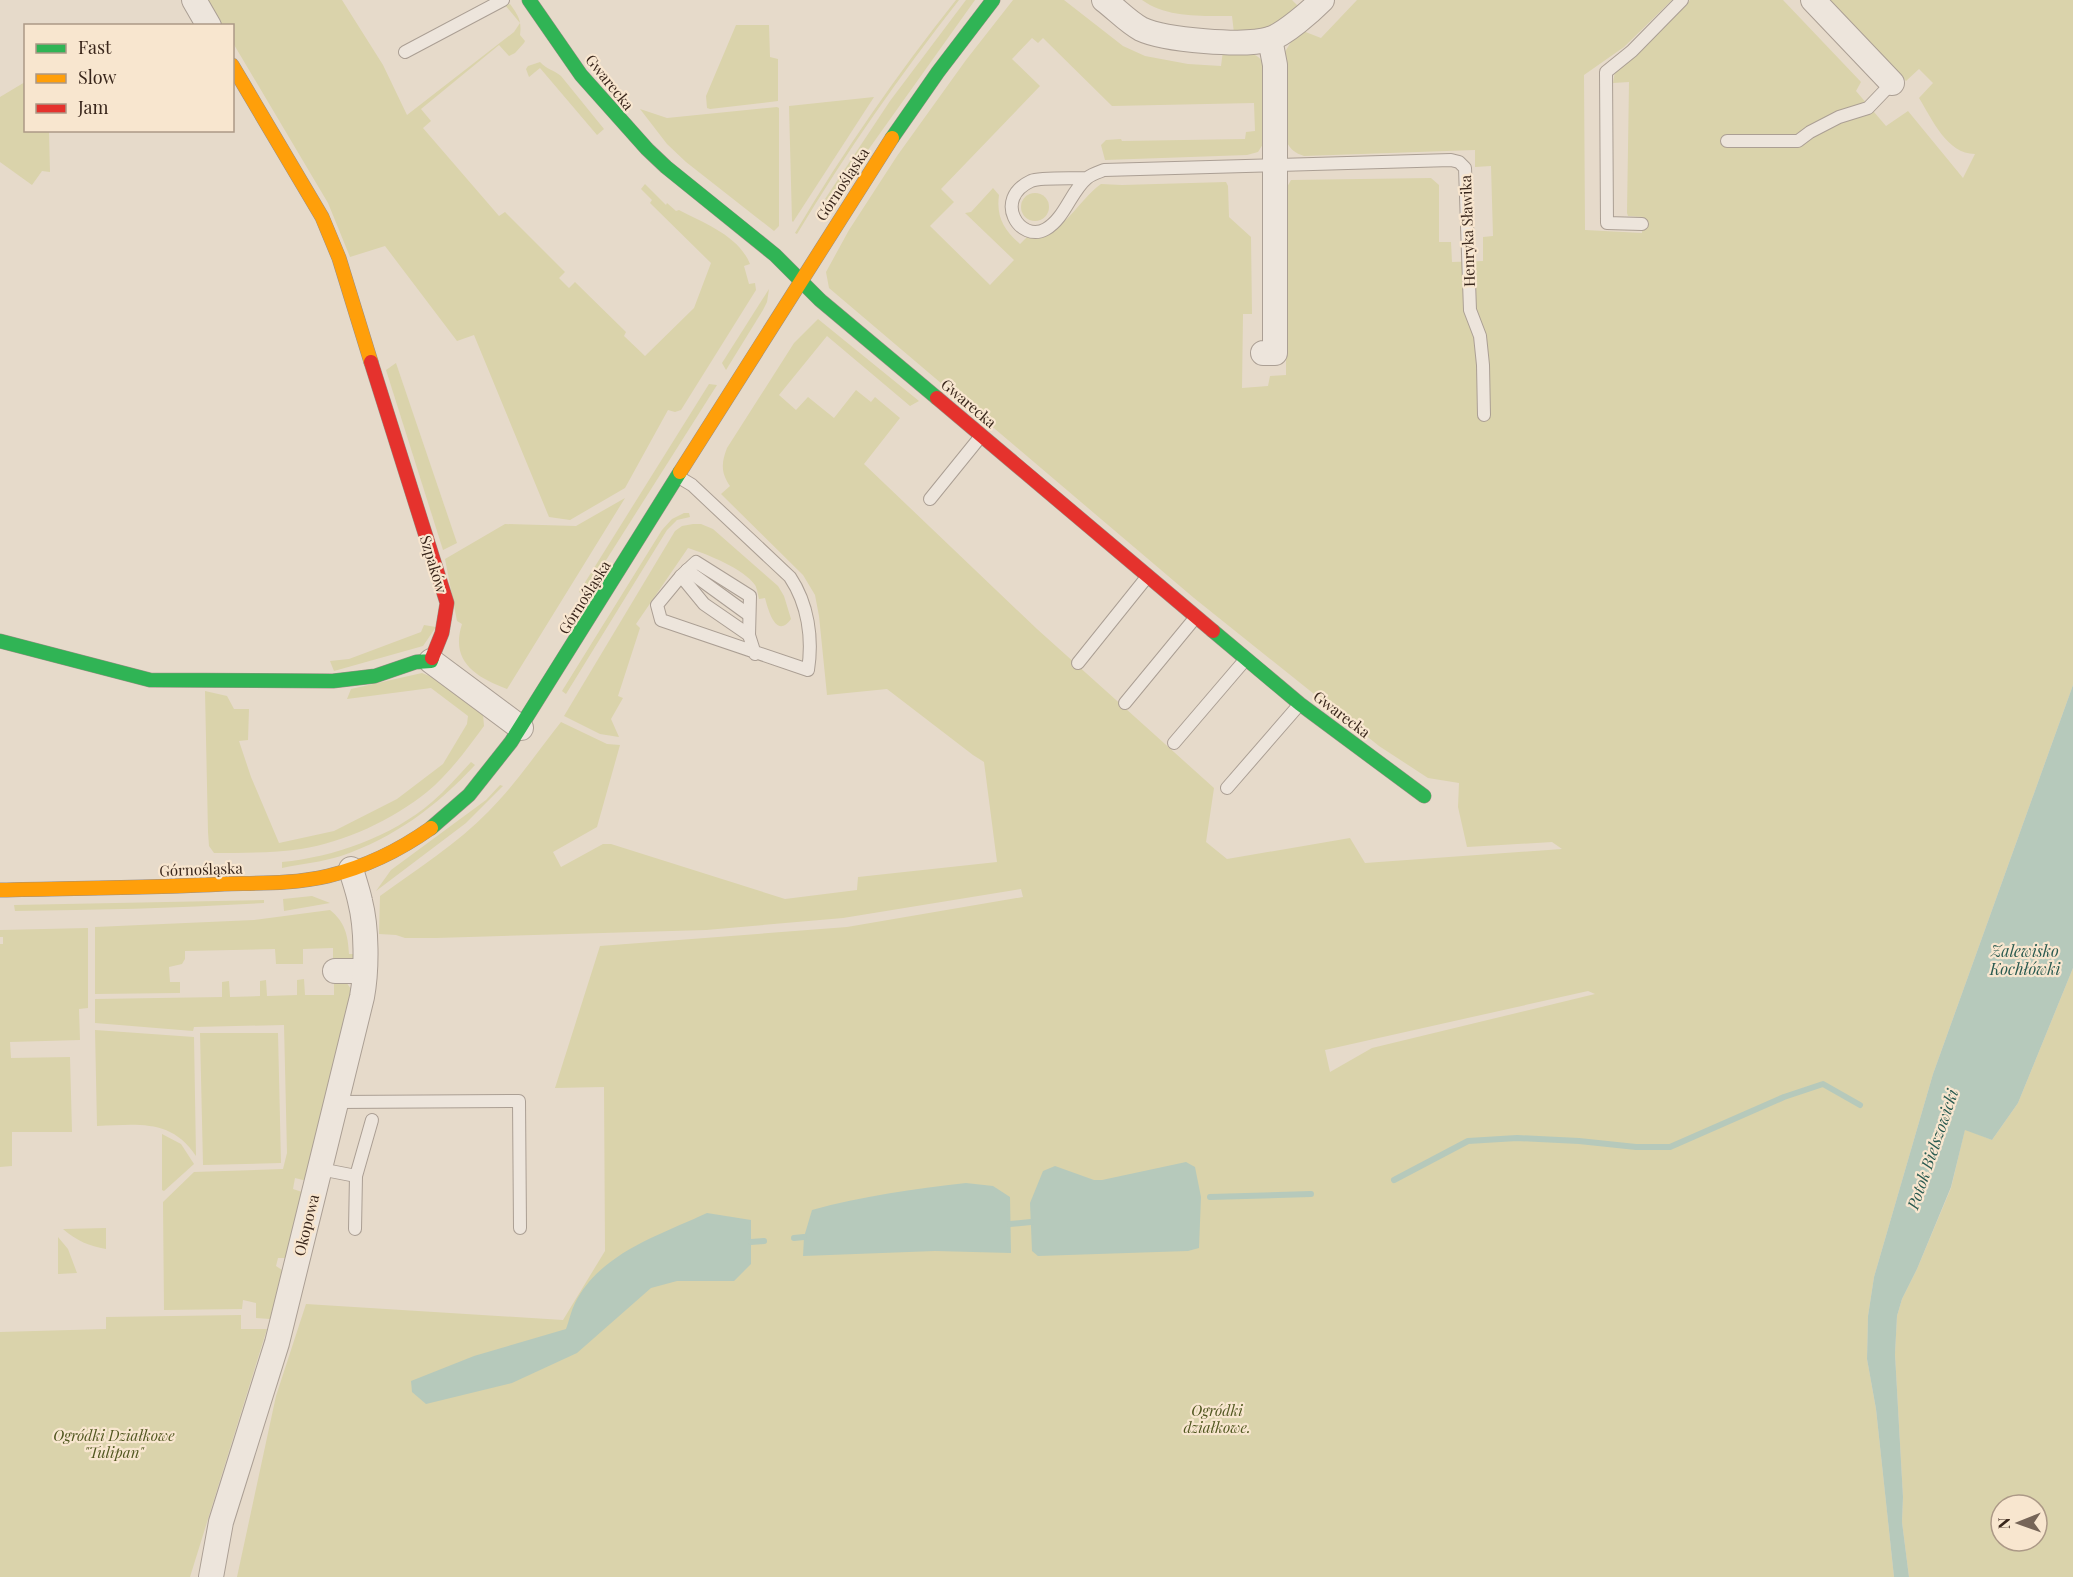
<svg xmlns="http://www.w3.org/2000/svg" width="2073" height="1577" font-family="'Playfair Display',serif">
<rect width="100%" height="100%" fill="#e6daca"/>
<g fill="#dad3ab" fill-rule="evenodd">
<path d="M 207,0 L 342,0 L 383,65 L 407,115 L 514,32 L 520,23 L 505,5 L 510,4 C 518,15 522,21 520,35 L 525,41 L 524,43 L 515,53 L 509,56 L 499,45 L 421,109 L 431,121 L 423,128 L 499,216 L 505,212 L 565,272 L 559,278 L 569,288 L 575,282 L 626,332 L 624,336 L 645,356 L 694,308 L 711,263 L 650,203 L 652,200 L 641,189 L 645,184 L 666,205 L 667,203 L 676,211 L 679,210 C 704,223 739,236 750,264 L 744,266 L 749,284 L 755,283 L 756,290 L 681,410 L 675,412 L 668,410 L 625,488 L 570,520 L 549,517 L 474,335 L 457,341 L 385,246 L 350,257 L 328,203 L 233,43 L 232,26 L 222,25 Z"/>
<path d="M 956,0 L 959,0 C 900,75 846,152 797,234 L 795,233 C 843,152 897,74 956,0 Z"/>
<path d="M 966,0 L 975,0 L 831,202 L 825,199 L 890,101 Z"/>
<path d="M 1013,0 L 1064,0 L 1123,46 L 1145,56 L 1188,64 L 1221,66 L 1223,51 C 1238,52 1256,49 1264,64 L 1265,141 L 1258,152 L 1247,155 L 1105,160 L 1101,145 L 1106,140 L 1121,139 L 1122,141 L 1245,139 L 1246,132 L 1255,131 L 1254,103 L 1112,106 L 1043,38 L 1038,43 L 1032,38 L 1012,59 L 1040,86 L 941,189 L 954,202 L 930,226 L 990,285 L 1014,260 L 965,213 L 971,212 L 993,188 L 999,195 C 996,217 1004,230 1020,244 L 1027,237 C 1061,240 1077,201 1101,184 L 1122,185 L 1226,182 L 1228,186 L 1229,217 L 1251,237 L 1252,314 L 1243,314 L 1242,388 L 1268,386 L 1270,376 L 1286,375 L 1286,189 L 1291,180 L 1431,178 L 1439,185 L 1439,242 L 1451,242 L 1452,262 L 1483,261 L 1483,237 L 1493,236 L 1491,166 L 1475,167 L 1475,150 L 1304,156 C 1295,153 1291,150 1286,141 L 1283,55 L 1291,42 L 1303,31 L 1321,38 L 1357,0 L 1672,0 L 1624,47 L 1584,75 L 1585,230 L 1642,233 L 1643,217 L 1628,216 L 1627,213 L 1629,82 L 1613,83 L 1615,71 L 1690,0 L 1783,0 L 1861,82 L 1856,91 L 1886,126 L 1908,111 L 1963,178 L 1975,154 C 1947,154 1932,119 1919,98 L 1933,83 L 1919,69 L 1906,81 L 1828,0 L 2073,0 L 2073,685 L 1933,1074 L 1874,1277 L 1868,1316 L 1867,1359 L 1876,1409 L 1894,1577 L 237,1577 L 276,1396 L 306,1304 L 563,1320 L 605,1251 L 604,1087 L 555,1088 L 600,946 L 847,927 L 1023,897 L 1021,889 L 843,918 L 706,930 L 436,938 L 405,938 L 396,935 L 379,934 L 380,896 C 417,869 457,844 489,811 C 516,784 537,752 561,722 L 607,744 L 620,745 L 597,827 L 553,852 L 561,867 L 603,844 L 611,844 L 785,899 L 857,890 L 858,877 L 997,862 L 984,762 L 973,755 L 887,689 L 827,695 L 819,616 L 815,595 L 803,575 L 721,494 L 730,486 C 721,473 721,463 727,448 L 794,343 L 818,319 L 919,401 L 910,406 L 827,336 L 779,395 L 796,410 L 808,397 L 834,418 L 856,390 L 871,402 L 875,397 L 900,418 L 864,464 L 1037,629 L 1214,788 L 1206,842 L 1227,859 L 1350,838 L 1365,863 L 1562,849 L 1552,842 L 1467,847 L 1458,807 L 1459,783 L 1428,778 L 1379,746 L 1194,598 L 829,288 L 826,272 L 849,230 L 897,156 L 966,60 ZM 1588,991 L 1595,994 L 1372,1048 L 1330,1072 L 1325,1050 Z"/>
<path d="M 1142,0 L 1292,0 L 1302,10 L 1268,29 L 1234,33 L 1232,16 C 1202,16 1167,18 1142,0 Z"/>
<path d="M 736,25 L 769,25 L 770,57 L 778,59 L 778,101 L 710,109 L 707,108 L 706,96 Z"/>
<path d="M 540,62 C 546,69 554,70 561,76 L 604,129 L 597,135 L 540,68 L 529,77 L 526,69 L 528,66 Z"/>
<path d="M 25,82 L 26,130 L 49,131 L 50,172 L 42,171 L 32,185 L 0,162 L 0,97 Z"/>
<path d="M 874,97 L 793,222 L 792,221 L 789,106 Z"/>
<path d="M 777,107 L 779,108 L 779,226 L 774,231 L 686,162 L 667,144 L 640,109 L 667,118 Z"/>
<circle cx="1035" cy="207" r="14"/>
<path d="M 769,289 L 767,302 L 763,310 L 726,370 L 722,363 Z"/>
<path d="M 396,363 L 457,543 L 443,550 L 386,370 Z"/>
<path d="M 709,384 L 717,385 L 584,595 L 579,592 Z"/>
<path d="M 625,498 L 507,689 C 475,677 450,661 462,624 L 457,621 L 445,559 L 505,524 L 576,526 Z"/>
<path d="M 684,513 L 689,513 L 690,517 L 677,520 L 667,530 L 566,694 L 562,691 L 662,530 L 672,519 Z"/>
<path d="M 693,524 L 701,524 L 713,529 L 778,586 L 784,596 L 791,619 C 776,640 768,609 765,598 L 759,599 C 758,595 757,588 755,585 C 744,569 707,554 688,548 L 636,624 L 640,628 L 618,696 L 623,698 L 611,719 L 619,737 L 600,734 L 564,716 L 675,531 L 682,526 Z"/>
<path d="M 424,625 L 436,627 L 423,646 L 334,671 L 330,661 L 349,659 L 421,632 Z"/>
<path d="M 422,673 L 437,679 L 483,714 L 484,726 C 467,749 449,774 427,792 C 392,820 345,842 301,849 C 272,853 243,853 214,853 L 209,846 L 208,832 L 205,691 L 227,696 L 234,709 L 249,709 L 248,740 L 239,741 L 251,777 L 279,843 L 334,831 L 397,799 L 443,764 L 467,724 L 468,716 L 431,688 L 347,699 L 351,689 Z"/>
<path d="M 471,762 L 475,765 C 437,806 394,838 341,856 C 322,862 301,864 282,868 L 282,862 C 334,857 391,837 432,802 C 446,790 458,776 471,762 Z"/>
<path d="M 500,785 L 503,786 L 466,823 L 376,891 L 391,870 L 486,800 Z"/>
<path d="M 312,896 L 330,903 L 284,911 L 283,899 Z"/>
<path d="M 264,900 L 264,903 C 181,908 98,910 15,911 L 14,905 Z"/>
<path d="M 330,910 C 345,922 348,935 349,954 L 355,954 L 350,962 L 333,963 L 333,948 L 303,949 L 303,964 L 276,964 L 275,949 L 185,951 L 185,959 L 182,964 L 169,967 L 170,982 L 180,982 L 180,993 L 95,994 L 95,927 L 254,920 Z"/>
<path d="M 88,928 L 88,1008 L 79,1009 L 80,1040 L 10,1042 L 11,1058 L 70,1057 L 72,1132 L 12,1132 L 12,1166 L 0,1167 L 0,944 L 3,944 L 3,937 L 0,937 L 0,930 Z"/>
<path d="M 2073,968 L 2073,1577 L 1909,1577 L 1902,1522 L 1903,1497 L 1895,1354 L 1897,1316 L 1902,1299 L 1917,1269 L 1951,1188 L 1965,1129 L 1992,1140 L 2018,1103 ZM 2001,1505 L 2037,1505 L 2037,1541 L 2001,1541 Z"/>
<path d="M 304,979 L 305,995 L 334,995 L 334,979 L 346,982 L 351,989 L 352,998 L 307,1181 L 295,1178 L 293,1189 L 305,1193 L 289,1258 L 278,1258 L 276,1266 L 282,1270 L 270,1319 L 256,1318 L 256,1303 L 243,1300 L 242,1309 L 164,1310 L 163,1202 L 194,1172 L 283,1169 L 287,1153 L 284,1025 L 194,1027 L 193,1031 L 95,1023 L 95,999 L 222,997 L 222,982 L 229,981 L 230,997 L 260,996 L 260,981 L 266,980 L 267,996 L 297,995 L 297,980 Z"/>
<path d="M 95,1030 L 194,1037 L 196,1156 C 171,1118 136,1125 97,1126 Z"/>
<path d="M 200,1033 L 278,1033 L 281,1163 L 203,1165 Z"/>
<path d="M 162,1134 L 181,1144 L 194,1164 L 164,1191 L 162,1190 Z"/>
<path d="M 106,1228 L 106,1249 C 89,1246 77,1241 63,1229 Z"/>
<path d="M 58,1237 L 68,1249 L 77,1273 L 58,1274 Z"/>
<path d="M 241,1315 L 241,1329 L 267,1329 L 190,1577 L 0,1577 L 0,1332 L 106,1329 L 106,1317 Z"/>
</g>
<g fill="#b6c9bb">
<path d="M 2073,685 L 2073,968 L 2018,1103 L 1992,1140 L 1965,1130 L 1951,1187 L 1917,1269 L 1902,1299 L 1897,1316 L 1895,1354 L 1903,1497 L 1902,1522 L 1909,1577 L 1894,1577 L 1876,1409 L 1867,1359 L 1868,1316 L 1874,1277 L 1933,1074 Z"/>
<path d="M 1186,1162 L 1195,1167 L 1201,1197 L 1199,1248 L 1188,1251 L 1038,1256 L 1032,1251 L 1030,1203 L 1043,1171 L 1055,1166 L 1094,1180 L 1102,1180 Z"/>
<path d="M 966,1183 L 993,1186 L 1010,1197 L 1011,1253 L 935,1251 L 803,1256 L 804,1237 L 812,1210 C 862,1196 914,1189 966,1183 Z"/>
<path d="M 707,1213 L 751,1220 L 751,1264 L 734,1281 L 677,1281 L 651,1288 L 577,1353 L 512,1383 L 426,1404 L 412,1392 L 411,1381 L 474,1356 L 566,1329 C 569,1321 571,1311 575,1303 C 600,1253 660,1235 707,1213 Z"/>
</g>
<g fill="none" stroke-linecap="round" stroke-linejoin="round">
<g stroke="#b6c9bb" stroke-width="6">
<path d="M 1394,1180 L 1468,1141 L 1517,1138 L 1579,1141 L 1636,1147 L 1670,1147 L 1784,1097 L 1823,1084 L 1860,1105"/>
<path d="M 1210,1197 L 1311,1194"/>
<path d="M 1010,1224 L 1031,1222"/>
<path d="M 794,1238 L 804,1237"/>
<path d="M 751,1242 L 764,1241"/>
</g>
<defs>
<g id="lane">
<path d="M 405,52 L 503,0"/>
<path d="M 1727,141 L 1798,141 L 1810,132 L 1839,117 L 1868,108 L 1892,83"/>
<path d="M 1087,178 C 1074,179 1041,177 1031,181 C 992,199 1020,244 1046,229 C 1065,218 1071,191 1087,178 C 1092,174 1099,172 1104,170 L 1451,160 L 1459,162 L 1465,168 L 1470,310 L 1480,336 L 1483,365 L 1484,415"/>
<path d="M 1642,224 L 1607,223 L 1606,72 L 1632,51 L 1682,0"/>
<path d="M 677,476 L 692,485 L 790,577 C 808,604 813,638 808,670 L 661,620 L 657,605 L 681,576 L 696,562 L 750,596 L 749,635 L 755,654"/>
<path d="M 930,499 L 981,436"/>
<path d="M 687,570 L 749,615"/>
<path d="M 681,576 L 704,604 L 749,635"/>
<path d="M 1078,663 L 1147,577"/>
<path d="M 1125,703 L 1195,618"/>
<path d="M 1174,743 L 1245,660"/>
<path d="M 1227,788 L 1299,705"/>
<path d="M 336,1102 L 519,1101 L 520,1228"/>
<path d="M 320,1169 L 356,1176"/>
<path d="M 355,1229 L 356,1176 L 372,1120"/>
</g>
<g id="street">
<path d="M 194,0 L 209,26"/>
<path d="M 1104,0 C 1116,9 1128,22 1141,29 C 1164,40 1245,47 1270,39 C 1285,34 1311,11 1322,0"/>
<path d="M 1813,0 L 1892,83"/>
<path d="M 1263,353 L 1275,353 L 1275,65 L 1270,39"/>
<path d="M 431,661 L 521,728"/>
<path d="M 335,971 L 364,971"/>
<path d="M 211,1577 L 221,1522 L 277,1343 L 362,997 C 367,970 367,928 360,901 C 358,891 354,880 351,869"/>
</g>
<g id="fast">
<path d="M 529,0 L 581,75 L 647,149 L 666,167 L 775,255 L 820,300 L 937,398"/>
<path d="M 892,138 L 938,72 L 993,0"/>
<path d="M 1213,631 L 1300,704 L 1424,796"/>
<path d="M 0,641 L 150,680 L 333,681 L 375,676 L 416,662 L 431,661 L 432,658"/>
<path d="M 431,828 L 469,795 L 511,742 L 680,472"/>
</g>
<g id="slow">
<path d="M 232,65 L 322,217 L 339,258 L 371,362"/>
<path d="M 680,472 L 892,138"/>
<path d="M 0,890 C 75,888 149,888 224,884 C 259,883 294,884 328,876 C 365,867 400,850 431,828"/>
</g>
<g id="jam">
<path d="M 371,362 L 447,603 L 442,633 L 432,658"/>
<path d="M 937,398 L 1213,631"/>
</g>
</defs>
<use href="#lane" stroke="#ab9f94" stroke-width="14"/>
<use href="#street" stroke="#ab9f94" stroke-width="26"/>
<use href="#fast" stroke="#9a8e84" stroke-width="15"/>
<use href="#slow" stroke="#9a8e84" stroke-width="15"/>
<use href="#jam" stroke="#9a8e84" stroke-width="15"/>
<use href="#lane" stroke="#ede5dc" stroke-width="12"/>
<use href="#street" stroke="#ede5dc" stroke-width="24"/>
<use href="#fast" stroke="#30b455" stroke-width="14"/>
<use href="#slow" stroke="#ff9f0a" stroke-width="14"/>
<use href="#jam" stroke="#e5322d" stroke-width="14"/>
</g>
<g text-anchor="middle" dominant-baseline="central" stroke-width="4.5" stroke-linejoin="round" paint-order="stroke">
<g font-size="15" fill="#39261b" stroke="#f8e6cf">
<text transform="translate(610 82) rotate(51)">Gwarecka</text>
<text transform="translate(842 184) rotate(-57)">Górnośląska</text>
<text transform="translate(1467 231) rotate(-92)">Henryka Sławika</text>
<text transform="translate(969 403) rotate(40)">Gwarecka</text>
<text transform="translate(434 564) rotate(73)">Szpaków</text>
<text transform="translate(584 597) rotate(-58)">Górnośląska</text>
<text transform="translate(1342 714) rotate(37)">Gwarecka</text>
<text transform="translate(201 869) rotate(-2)">Górnośląska</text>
<text transform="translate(306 1225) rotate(-76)">Okopowa</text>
</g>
<g font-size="15" font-style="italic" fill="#515720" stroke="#f8e6cf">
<text x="1217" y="1410">Ogródki<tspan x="1217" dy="17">działkowe.</tspan></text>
<text x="114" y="1435">Ogródki Działkowe<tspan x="114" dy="17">"Tulipan"</tspan></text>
</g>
<g font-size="16" font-style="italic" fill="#295a50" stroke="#f8e6cf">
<text x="2025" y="950">Zalewisko<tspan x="2025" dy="18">Kochłówki</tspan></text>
<text transform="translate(1932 1149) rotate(-71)">Potok Bielszowicki</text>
</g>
</g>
<rect x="24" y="24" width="210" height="108" fill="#f8e6cf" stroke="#ac9987" stroke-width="1.5"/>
<rect x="36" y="44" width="30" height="9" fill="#30b455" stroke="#ac9987" stroke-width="1.5"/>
<text x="78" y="54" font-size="18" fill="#39261b">Fast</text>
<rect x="36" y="74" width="30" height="9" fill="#ff9f0a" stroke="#ac9987" stroke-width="1.5"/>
<text x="78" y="84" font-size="18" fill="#39261b">Slow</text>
<rect x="36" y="104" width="30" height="9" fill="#e5322d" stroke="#ac9987" stroke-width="1.5"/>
<text x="78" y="114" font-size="18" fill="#39261b">Jam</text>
<g transform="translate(2019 1523) rotate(269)"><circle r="28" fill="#f8e6cf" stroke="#ac9987" stroke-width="1.5"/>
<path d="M0-4.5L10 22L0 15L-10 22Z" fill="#766558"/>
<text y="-9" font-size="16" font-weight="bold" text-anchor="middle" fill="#39261b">N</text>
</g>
</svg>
